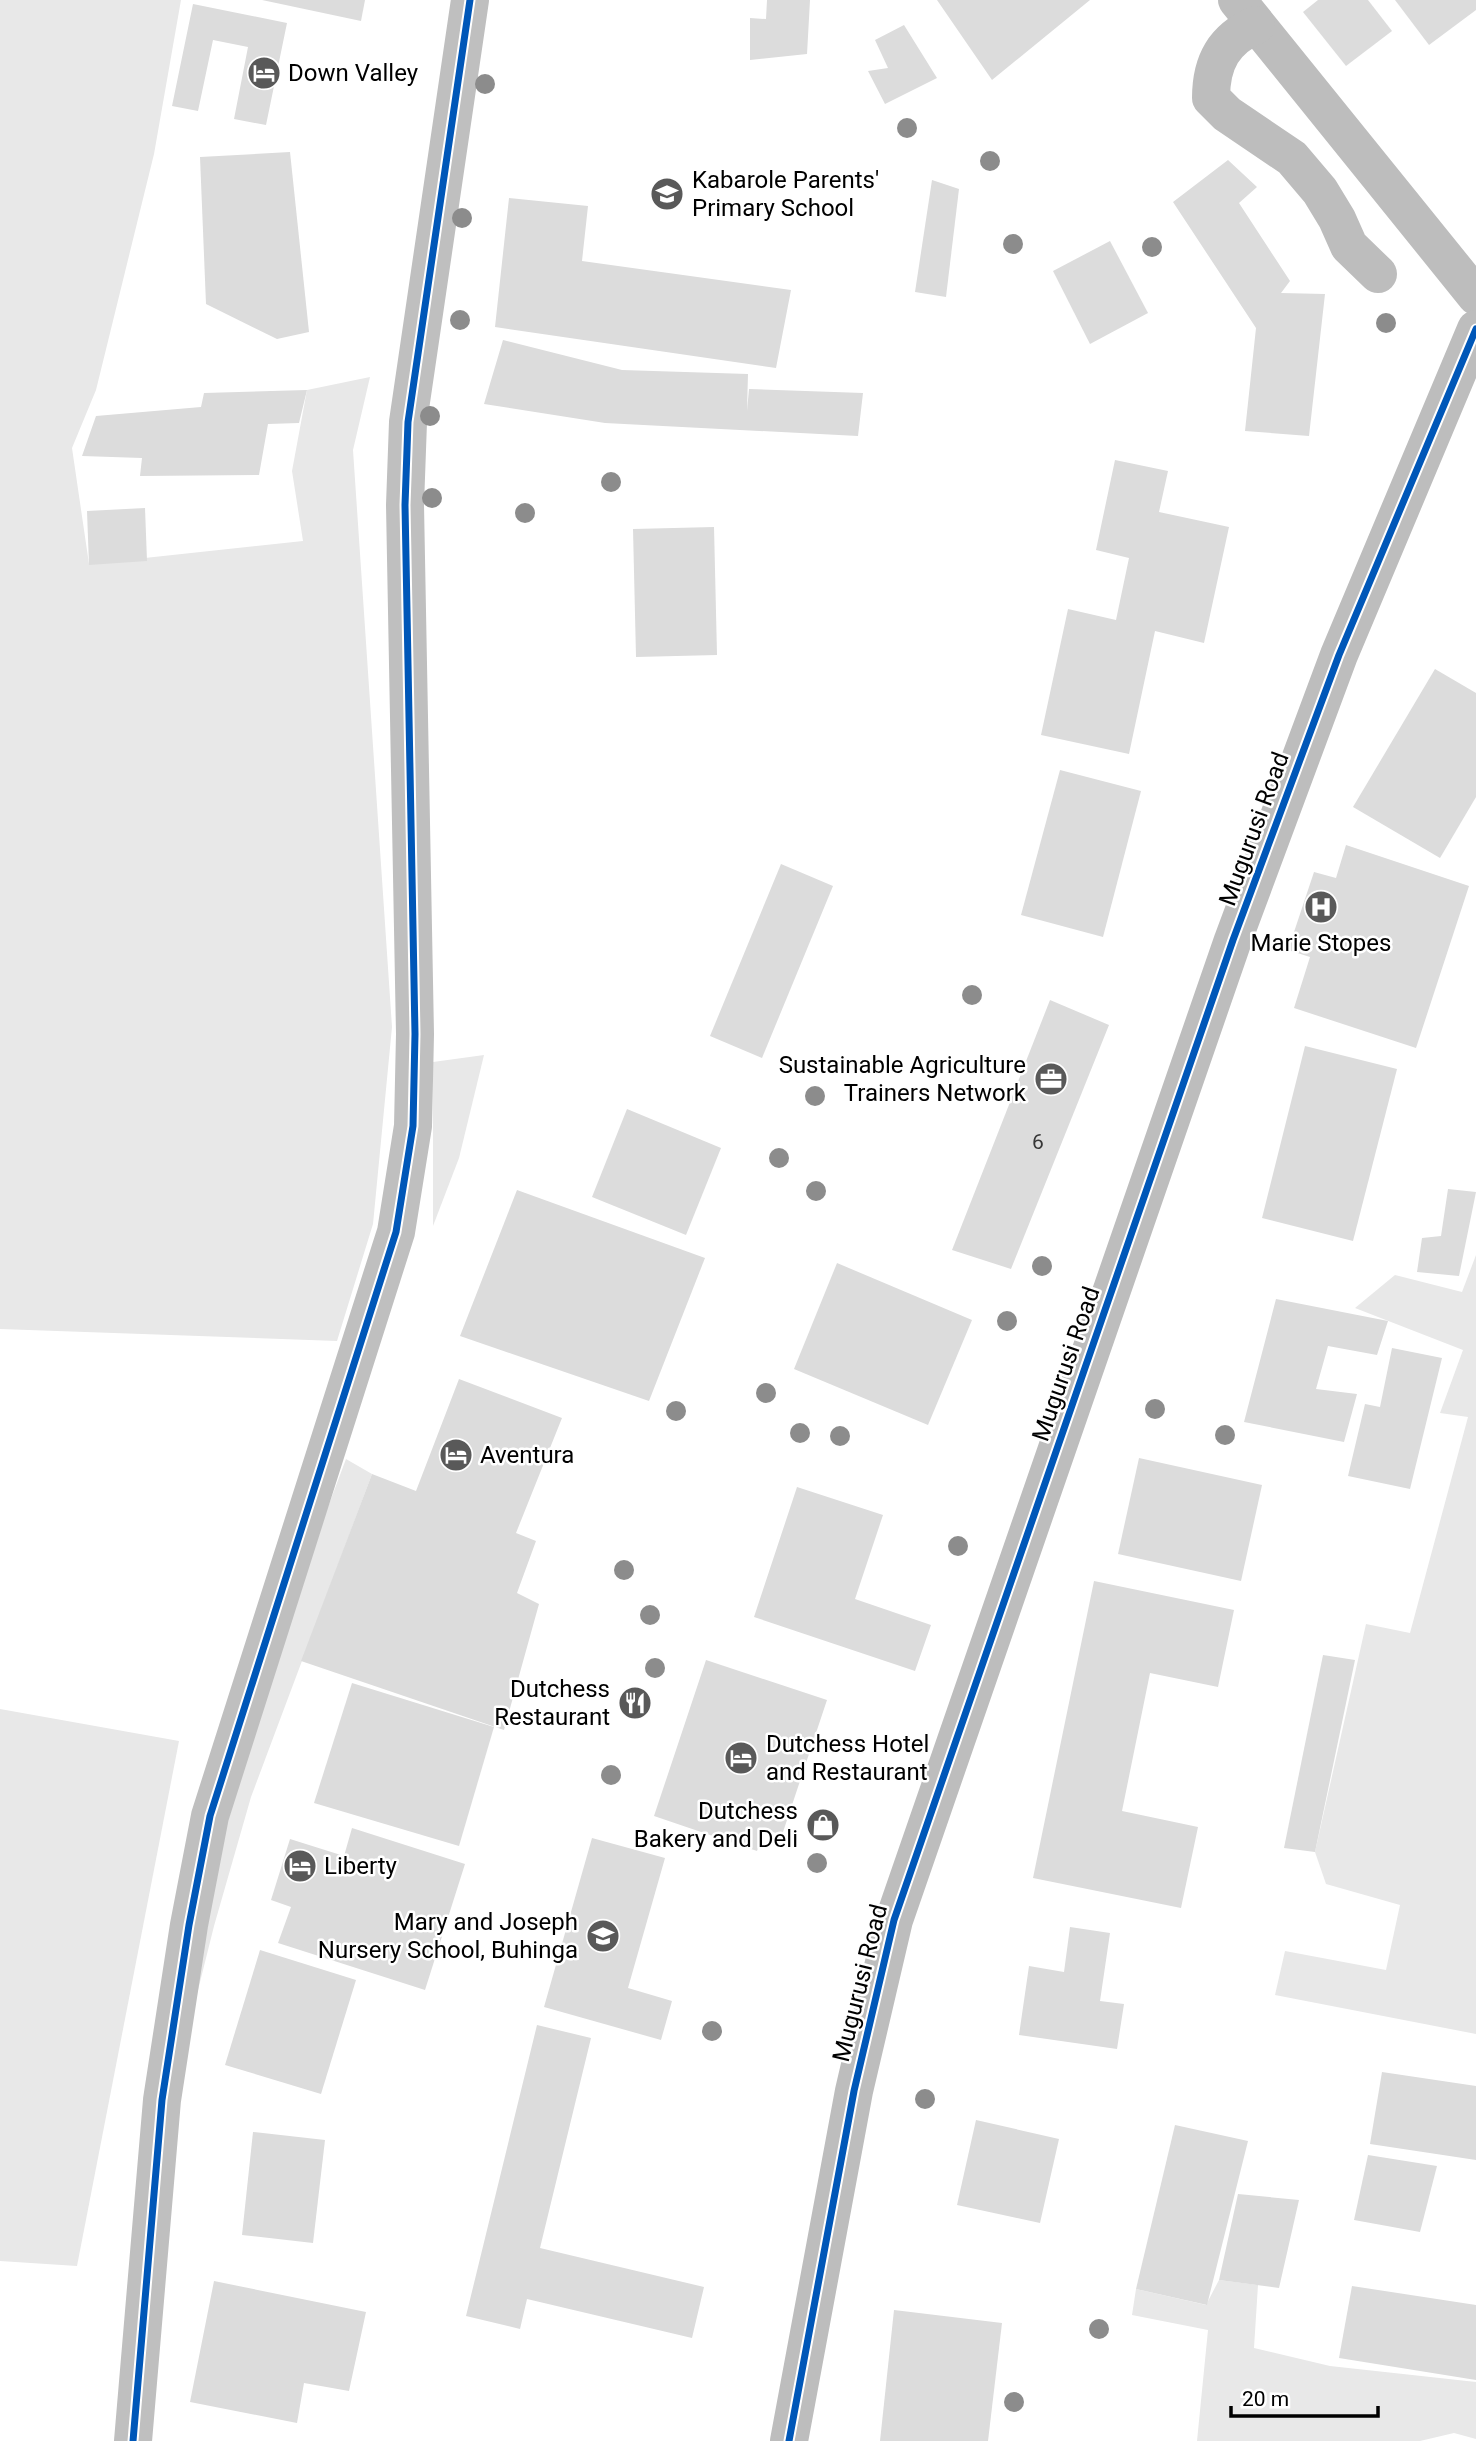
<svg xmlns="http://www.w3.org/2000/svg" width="1476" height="2441" font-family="Roboto,sans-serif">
<rect width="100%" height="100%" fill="#fff"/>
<g fill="#e8e8e8">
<path d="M 0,0 L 181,0 L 154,154 L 96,390 L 72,448 L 89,564 L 303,541 L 292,471 L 307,390 L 370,377 L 353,450 L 392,1027 L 373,1224 L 337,1341 L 0,1329 Z"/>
<path d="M 484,1055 L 459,1158 L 433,1226 L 433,1062 Z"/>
<path d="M 1476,1255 L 1476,2034 L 1275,1995 L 1285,1951 L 1386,1970 L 1400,1905 L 1326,1884 L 1315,1852 L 1366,1624 L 1410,1633 L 1468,1417 L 1440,1413 L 1463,1350 L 1355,1308 L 1395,1275 L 1462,1292 Z"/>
<path d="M 346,1459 L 372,1474 L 251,1797 L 214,1926 L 176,2078 L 212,1830 L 275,1648 Z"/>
<path d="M 0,1709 L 179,1741 L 77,2266 L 0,2261 Z"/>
<path d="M 1219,2280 L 1258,2285 L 1254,2348 L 1330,2366 L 1476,2382 L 1476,2439 L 1454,2433 L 1420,2441 L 1197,2441 L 1208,2330 L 1132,2315 L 1136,2289 L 1206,2305 Z"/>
</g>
<g fill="#dcdcdc">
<path d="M 262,0 L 365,0 L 361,21 Z"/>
<path d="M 767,0 L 810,0 L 807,54 L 750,60 L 750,18 L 766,19 Z"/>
<path d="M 937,0 L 1090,0 L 992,80 Z"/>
<path d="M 1318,0 L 1368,0 L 1392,31 L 1346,66 L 1303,12 Z"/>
<path d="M 1395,0 L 1476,0 L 1476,10 L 1429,45 Z"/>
<path d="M 193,4 L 287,23 L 266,125 L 234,119 L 248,47 L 213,40 L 198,111 L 172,106 Z"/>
<path d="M 904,25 L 937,78 L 885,104 L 868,71 L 888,68 L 875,40 Z"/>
<path d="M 290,152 L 309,332 L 277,339 L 206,304 L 200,157 Z"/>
<path d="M 1228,160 L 1257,187 L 1239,203 L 1290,281 L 1281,293 L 1325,294 L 1309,436 L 1245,431 L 1256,328 L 1173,202 Z"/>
<path d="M 932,180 L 959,189 L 946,297 L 915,292 Z"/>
<path d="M 509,198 L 588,206 L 582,261 L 791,290 L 776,368 L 495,327 Z"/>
<path d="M 1110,241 L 1148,313 L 1090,344 L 1053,271 Z"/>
<path d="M 503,340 L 622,370 L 748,374 L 747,411 L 749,389 L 863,393 L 858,436 L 605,423 L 484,404 Z"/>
<path d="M 307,390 L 299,423 L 268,424 L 259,475 L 140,476 L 142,458 L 82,456 L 96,416 L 201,407 L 204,393 Z"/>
<path d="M 1115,460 L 1168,471 L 1159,512 L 1229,527 L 1204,643 L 1155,631 L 1129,754 L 1041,735 L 1068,609 L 1116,620 L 1129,558 L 1096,550 Z"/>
<path d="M 145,508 L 147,561 L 89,565 L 87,511 Z"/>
<path d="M 714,527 L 717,655 L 636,657 L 633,529 Z"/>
<path d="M 1435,669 L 1476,693 L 1476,797 L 1440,858 L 1353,807 Z"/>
<path d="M 1060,770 L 1141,791 L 1103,937 L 1021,915 Z"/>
<path d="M 1346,845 L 1469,886 L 1416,1048 L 1294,1008 L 1310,957 L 1288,950 L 1314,872 L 1336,878 Z"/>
<path d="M 781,864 L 833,886 L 762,1058 L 710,1036 Z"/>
<path d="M 1050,1000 L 1109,1025 L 1011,1269 L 952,1250 Z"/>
<path d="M 1305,1046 L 1397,1069 L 1353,1241 L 1262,1218 Z"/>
<path d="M 627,1109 L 721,1148 L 686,1235 L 592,1197 Z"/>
<path d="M 1448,1189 L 1476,1192 L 1459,1276 L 1417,1272 L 1422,1238 L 1441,1236 Z"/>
<path d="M 517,1190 L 705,1258 L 649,1401 L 460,1336 Z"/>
<path d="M 837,1263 L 972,1320 L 928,1425 L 794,1369 Z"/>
<path d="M 1276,1299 L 1388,1321 L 1377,1355 L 1328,1346 L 1316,1389 L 1357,1394 L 1344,1442 L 1244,1422 Z"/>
<path d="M 1392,1348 L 1442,1358 L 1410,1489 L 1348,1476 L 1365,1404 L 1380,1407 Z"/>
<path d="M 459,1379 L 562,1418 L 516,1533 L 536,1541 L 517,1593 L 539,1604 L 504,1730 L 301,1661 L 372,1474 L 416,1491 Z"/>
<path d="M 1139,1458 L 1262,1485 L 1241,1581 L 1118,1554 Z"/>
<path d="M 797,1487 L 883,1515 L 855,1599 L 931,1625 L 915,1671 L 754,1617 Z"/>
<path d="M 1094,1581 L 1234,1610 L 1218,1687 L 1150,1673 L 1122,1811 L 1198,1827 L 1181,1908 L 1033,1878 Z"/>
<path d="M 1323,1655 L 1355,1660 L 1315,1852 L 1284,1848 Z"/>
<path d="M 706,1660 L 827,1700 L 782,1835 L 764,1829 L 757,1851 L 654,1816 Z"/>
<path d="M 352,1683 L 494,1727 L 459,1846 L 314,1803 Z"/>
<path d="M 352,1828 L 465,1864 L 425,1990 L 278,1943 L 291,1907 L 271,1900 L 290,1839 L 344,1856 Z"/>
<path d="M 592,1838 L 665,1858 L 628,1988 L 672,2001 L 661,2040 L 544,2007 Z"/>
<path d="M 1070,1927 L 1110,1933 L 1100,2001 L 1124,2004 L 1117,2049 L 1019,2035 L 1029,1966 L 1064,1972 Z"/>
<path d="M 260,1950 L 356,1980 L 321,2094 L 225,2065 Z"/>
<path d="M 537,2025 L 591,2038 L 540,2248 L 704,2287 L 692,2338 L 527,2299 L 520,2329 L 466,2316 Z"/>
<path d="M 1382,2072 L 1476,2086 L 1476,2160 L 1370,2144 Z"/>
<path d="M 976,2120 L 1059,2139 L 1040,2223 L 957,2205 Z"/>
<path d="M 1175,2125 L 1248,2141 L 1207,2305 L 1136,2289 Z"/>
<path d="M 253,2132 L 325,2140 L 313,2243 L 242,2235 Z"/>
<path d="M 1368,2155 L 1437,2166 L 1420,2232 L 1354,2220 Z"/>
<path d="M 1238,2194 L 1299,2200 L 1279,2288 L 1219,2280 Z"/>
<path d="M 214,2281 L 366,2312 L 349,2391 L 304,2383 L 297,2423 L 190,2402 Z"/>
<path d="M 1352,2286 L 1476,2305 L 1476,2380 L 1339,2358 Z"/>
<path d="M 894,2310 L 1002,2323 L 988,2441 L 880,2441 Z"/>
</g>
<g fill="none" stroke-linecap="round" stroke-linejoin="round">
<g stroke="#bdbdbd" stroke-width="38">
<path d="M 1237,0 L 1476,296"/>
<path d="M 1256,25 C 1224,39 1211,62 1211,98 L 1227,114 L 1292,158 L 1320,191 L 1337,219 L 1349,246 L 1378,274"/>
<path d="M 789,2441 L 854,2091 L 894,1920 L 1233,940 L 1339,655 L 1476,329"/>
</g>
<path stroke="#bfbfbf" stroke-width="38" d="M 133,2441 L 162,2100 L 189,1925 L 210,1816 L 396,1232 L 413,1126 L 415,1034 L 405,505 L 408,422 L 470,0"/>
<defs>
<g id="cycleway">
<path d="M 133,2441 L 162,2100 L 189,1925 L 210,1816 L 396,1232 L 413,1126 L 415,1034 L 405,505 L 408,422 L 470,0"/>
<path d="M 789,2441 L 854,2091 L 894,1920 L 1233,940 L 1339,655 L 1476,329"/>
</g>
</defs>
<use href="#cycleway" stroke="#fff" stroke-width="11"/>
<use href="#cycleway" stroke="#0057b8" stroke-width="7"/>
</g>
<g fill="#8c8c8c">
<circle cx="485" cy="84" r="10"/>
<circle cx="907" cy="128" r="10"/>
<circle cx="990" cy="161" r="10"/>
<circle cx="462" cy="218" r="10"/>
<circle cx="1013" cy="244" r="10"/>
<circle cx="1152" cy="247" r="10"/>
<circle cx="460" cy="320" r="10"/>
<circle cx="1386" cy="323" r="10"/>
<circle cx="430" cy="416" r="10"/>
<circle cx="611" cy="482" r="10"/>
<circle cx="432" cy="498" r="10"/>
<circle cx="525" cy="513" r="10"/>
<circle cx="972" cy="995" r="10"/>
<circle cx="815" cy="1096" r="10"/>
<circle cx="779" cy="1158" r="10"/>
<circle cx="816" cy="1191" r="10"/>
<circle cx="1042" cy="1266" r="10"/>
<circle cx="1007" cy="1321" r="10"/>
<circle cx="766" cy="1393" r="10"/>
<circle cx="1155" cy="1409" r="10"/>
<circle cx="676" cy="1411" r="10"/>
<circle cx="800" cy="1433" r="10"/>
<circle cx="1225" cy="1435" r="10"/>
<circle cx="840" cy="1436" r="10"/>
<circle cx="958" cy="1546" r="10"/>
<circle cx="624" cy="1570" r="10"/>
<circle cx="650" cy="1615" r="10"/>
<circle cx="655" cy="1668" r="10"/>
<circle cx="611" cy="1775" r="10"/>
<circle cx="817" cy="1863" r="10"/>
<circle cx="712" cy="2031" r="10"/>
<circle cx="925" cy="2099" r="10"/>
<circle cx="1099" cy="2329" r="10"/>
<circle cx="1014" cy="2402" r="10"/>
</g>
<defs>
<symbol id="hotel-disc" viewBox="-11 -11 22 22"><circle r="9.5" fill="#595959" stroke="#fff"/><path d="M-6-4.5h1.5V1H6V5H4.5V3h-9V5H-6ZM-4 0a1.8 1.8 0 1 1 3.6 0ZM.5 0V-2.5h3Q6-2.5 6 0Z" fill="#fff"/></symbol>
<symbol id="school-disc" viewBox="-11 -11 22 22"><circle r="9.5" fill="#595959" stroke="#fff"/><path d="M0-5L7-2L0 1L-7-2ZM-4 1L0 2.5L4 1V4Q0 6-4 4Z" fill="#fff"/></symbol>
<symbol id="hospital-disc" viewBox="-11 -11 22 22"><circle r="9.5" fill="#595959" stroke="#fff"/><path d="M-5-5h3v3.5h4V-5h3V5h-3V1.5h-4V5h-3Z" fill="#fff"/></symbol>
<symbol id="office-disc" viewBox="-11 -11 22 22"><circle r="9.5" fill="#595959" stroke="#fff"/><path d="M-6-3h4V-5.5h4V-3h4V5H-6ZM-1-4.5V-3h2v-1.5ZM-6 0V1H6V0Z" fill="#fff"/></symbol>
<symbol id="restaurant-disc" viewBox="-11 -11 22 22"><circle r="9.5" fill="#595959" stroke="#fff"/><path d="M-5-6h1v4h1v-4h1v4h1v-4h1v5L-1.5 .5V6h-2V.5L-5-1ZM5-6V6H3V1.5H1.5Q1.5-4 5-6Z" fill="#fff"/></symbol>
<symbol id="shop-disc" viewBox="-11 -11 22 22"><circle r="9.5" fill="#595959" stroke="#fff"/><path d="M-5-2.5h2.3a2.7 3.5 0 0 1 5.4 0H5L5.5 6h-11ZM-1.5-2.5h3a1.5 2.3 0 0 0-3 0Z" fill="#fff"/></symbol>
</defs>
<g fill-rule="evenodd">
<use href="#hotel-disc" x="245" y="54" width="38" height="38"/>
<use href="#school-disc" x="648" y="175" width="38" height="38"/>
<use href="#hospital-disc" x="1302" y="888" width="38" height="38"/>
<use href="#office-disc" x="1032" y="1060" width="38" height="38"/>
<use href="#hotel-disc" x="437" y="1436" width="38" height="38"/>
<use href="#restaurant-disc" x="616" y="1684" width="38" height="38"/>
<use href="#hotel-disc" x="722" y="1739" width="38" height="38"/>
<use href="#shop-disc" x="804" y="1806" width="38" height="38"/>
<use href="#hotel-disc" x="281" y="1847" width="38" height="38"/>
<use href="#school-disc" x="584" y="1917" width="38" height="38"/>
</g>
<g text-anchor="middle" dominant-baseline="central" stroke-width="5" stroke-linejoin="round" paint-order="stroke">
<g font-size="21" fill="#373737">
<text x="1038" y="1142">6</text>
</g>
<g font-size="24" fill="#000" stroke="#fff" text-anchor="start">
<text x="288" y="73">Down Valley</text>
<text x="692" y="180">Kabarole Parents'<tspan x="692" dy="28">Primary School</tspan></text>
<text x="1321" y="943" text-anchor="middle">Marie Stopes</text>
<text x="1026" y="1065" text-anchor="end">Sustainable Agriculture<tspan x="1026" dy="28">Trainers Network</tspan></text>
<text x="480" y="1455">Aventura</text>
<text x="610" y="1689" text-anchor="end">Dutchess<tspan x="610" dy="28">Restaurant</tspan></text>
<text x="766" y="1744">Dutchess Hotel<tspan x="766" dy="28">and Restaurant</tspan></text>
<text x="798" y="1811" text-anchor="end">Dutchess<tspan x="798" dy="28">Bakery and Deli</tspan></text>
<text x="324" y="1866">Liberty</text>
<text x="578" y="1922" text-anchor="end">Mary and Joseph<tspan x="578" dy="28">Nursery School, Buhinga</tspan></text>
</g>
<g font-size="24" fill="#000" stroke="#fff">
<text transform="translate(1254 829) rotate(-70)">Mugurusi Road</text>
<text transform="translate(1066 1364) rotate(-71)">Mugurusi Road</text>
<text transform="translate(860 1983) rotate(-76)">Mugurusi Road</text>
</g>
</g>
<path d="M1231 2406v10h147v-10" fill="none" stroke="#000000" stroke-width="3.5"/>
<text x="1242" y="2406" font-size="21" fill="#000000" stroke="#ffffff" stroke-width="5" paint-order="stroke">20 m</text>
</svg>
